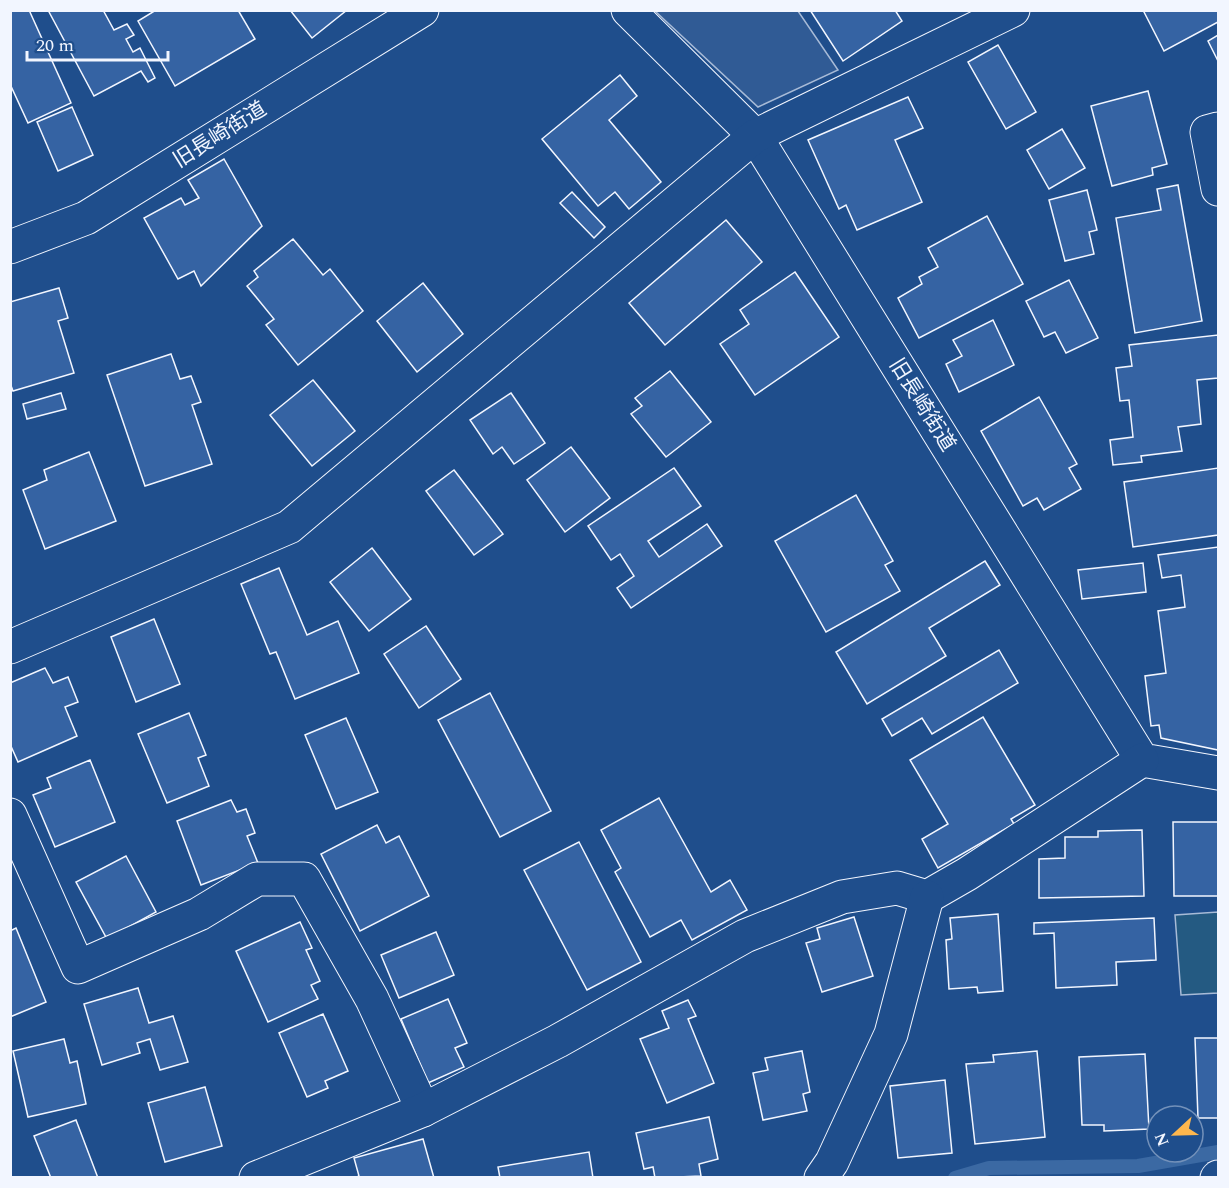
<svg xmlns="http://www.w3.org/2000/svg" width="1229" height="1188" font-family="Spectral,'Noto Sans JP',serif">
<rect width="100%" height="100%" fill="#1f4e8c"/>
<path fill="#245a82" stroke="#a8bbd7" stroke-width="1.5" d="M 1218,912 L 1218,993 L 1181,995 L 1175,915 Z"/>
<path fill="#305b95" stroke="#a8bbd7" stroke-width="1.5" d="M 655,11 L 798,11 L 838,70 L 758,107 Z"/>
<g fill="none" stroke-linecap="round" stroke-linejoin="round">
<path stroke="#3b69a3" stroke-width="14" d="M 955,1178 L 989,1168 L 1138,1166 L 1218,1152"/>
</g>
<g fill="#3563a3" stroke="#f2f6ff" stroke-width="1.5">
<path d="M 10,10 L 29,10 L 71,103 L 28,123 L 10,84 Z"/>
<path d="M 48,10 L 103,10 L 114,30 L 127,24 L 134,35 L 126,39 L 133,52 L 140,48 L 155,78 L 148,82 L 141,71 L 94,96 Z"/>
<path d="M 156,10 L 238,10 L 255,39 L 175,86 L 138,21 Z"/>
<path d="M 290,10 L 347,10 L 312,38 Z"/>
<path d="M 810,10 L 895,10 L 902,21 L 843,61 Z"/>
<path d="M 1143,10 L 1218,10 L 1218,22 L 1164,51 Z"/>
<path d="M 1218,35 L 1218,61 L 1208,41 Z"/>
<path d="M 998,45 L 1036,112 L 1006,129 L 968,62 Z"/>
<path d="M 620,75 L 637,96 L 609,120 L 661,182 L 629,209 L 615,192 L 598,206 L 542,139 Z"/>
<path d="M 1148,91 L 1167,164 L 1152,168 L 1153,175 L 1112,186 L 1091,106 Z"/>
<path d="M 908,97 L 923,128 L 895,140 L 922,202 L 857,230 L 846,205 L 839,209 L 808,140 Z"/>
<path d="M 72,107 L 93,155 L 58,171 L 37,122 Z"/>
<path d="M 1062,129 L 1085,168 L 1049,189 L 1027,150 Z"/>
<path d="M 224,159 L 262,226 L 201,286 L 194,271 L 178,279 L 144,218 L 181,198 L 185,205 L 199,198 L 188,180 Z"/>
<path d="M 1178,185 L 1202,321 L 1135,333 L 1116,218 L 1161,210 L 1157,189 Z"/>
<path d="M 1087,190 L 1097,230 L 1089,232 L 1094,254 L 1065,261 L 1049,200 Z"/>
<path d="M 572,192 L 605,227 L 594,238 L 560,203 Z"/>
<path d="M 987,216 L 1023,284 L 919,338 L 898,298 L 922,284 L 919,277 L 938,267 L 928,248 Z"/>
<path d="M 726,220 L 762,262 L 665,345 L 629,303 Z"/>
<path d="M 293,239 L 323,275 L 330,269 L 363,311 L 298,365 L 266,325 L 274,319 L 247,286 L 258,277 L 254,271 Z"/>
<path d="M 795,272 L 839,337 L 755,395 L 720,344 L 749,324 L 740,310 Z"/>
<path d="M 1069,280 L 1098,338 L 1066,353 L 1055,332 L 1044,337 L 1026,301 Z"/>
<path d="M 423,283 L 463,334 L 417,372 L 377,321 Z"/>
<path d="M 59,288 L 68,318 L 58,321 L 74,373 L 13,391 L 10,383 L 10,302 Z"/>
<path d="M 993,320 L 1014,365 L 959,392 L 946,364 L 962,356 L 953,340 Z"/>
<path d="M 1218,335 L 1218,378 L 1197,380 L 1201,424 L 1178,427 L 1182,451 L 1141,456 L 1142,462 L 1113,465 L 1110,440 L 1133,437 L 1129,400 L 1120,401 L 1116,368 L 1132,366 L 1129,345 Z"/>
<path d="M 171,354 L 180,379 L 191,376 L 201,402 L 192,405 L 212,464 L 145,486 L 107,375 Z"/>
<path d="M 670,371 L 711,422 L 666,457 L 631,414 L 642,406 L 635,398 Z"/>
<path d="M 313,380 L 355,431 L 312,466 L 270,415 Z"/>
<path d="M 61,393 L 66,409 L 27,419 L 23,404 Z"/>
<path d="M 511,393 L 545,443 L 514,464 L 502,447 L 493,454 L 470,420 Z"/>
<path d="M 1039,397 L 1077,464 L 1069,468 L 1081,489 L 1044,510 L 1037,498 L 1023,506 L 981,431 Z"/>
<path d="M 571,447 L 610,498 L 565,532 L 527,480 Z"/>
<path d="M 89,452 L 116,521 L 45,549 L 23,490 L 47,480 L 44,470 Z"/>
<path d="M 674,468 L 701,506 L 648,541 L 659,557 L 707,524 L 722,546 L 631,608 L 617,588 L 634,576 L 620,554 L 611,560 L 588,526 Z"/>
<path d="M 1218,468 L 1218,535 L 1133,547 L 1124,482 Z"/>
<path d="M 454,470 L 503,534 L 474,555 L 426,491 Z"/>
<path d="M 856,495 L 893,561 L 885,565 L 900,591 L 826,632 L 775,541 Z"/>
<path d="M 1218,547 L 1218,750 L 1161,738 L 1159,725 L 1151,726 L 1145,676 L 1166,673 L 1158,611 L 1185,607 L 1181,575 L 1162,578 L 1158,555 Z"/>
<path d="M 372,548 L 411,599 L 369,631 L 330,582 Z"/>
<path d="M 985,561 L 1000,585 L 929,628 L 946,656 L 867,704 L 836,652 Z"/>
<path d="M 1143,563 L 1146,592 L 1082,599 L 1078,570 Z"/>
<path d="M 279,568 L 307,635 L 338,621 L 359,673 L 295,699 L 276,652 L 270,654 L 241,584 Z"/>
<path d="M 154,619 L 180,684 L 136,702 L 111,637 Z"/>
<path d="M 426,626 L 461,679 L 419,708 L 384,654 Z"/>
<path d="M 999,650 L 1018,683 L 932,734 L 922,718 L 892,736 L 882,719 Z"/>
<path d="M 45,668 L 53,683 L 68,677 L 78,702 L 65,707 L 77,736 L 18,762 L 10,744 L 10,683 Z"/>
<path d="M 490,693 L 551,811 L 500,837 L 438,720 Z"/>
<path d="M 189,713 L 206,755 L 198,758 L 209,786 L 167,803 L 138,734 Z"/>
<path d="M 983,717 L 1035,805 L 1011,819 L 1014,824 L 938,868 L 922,839 L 948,824 L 910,760 Z"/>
<path d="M 346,718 L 378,792 L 336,809 L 305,735 Z"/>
<path d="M 90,760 L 115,822 L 55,847 L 33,795 L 51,788 L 47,778 Z"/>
<path d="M 659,798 L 711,892 L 730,880 L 747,910 L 692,940 L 681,920 L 650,937 L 615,872 L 621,868 L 601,830 Z"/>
<path d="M 231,800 L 237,812 L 246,809 L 255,833 L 247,836 L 258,863 L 201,885 L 177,821 Z"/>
<path d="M 1173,822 L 1218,822 L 1218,896 L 1174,896 Z"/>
<path d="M 377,825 L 386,843 L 399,836 L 429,896 L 360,931 L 321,854 Z"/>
<path d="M 1142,830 L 1144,896 L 1039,898 L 1039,859 L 1065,858 L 1065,837 L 1098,837 L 1098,831 Z"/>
<path d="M 579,842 L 641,962 L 587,990 L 524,870 Z"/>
<path d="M 126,856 L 156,912 L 107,939 L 76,882 Z"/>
<path d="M 998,914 L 1003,991 L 978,993 L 977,987 L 949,989 L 946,940 L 952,939 L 950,918 Z"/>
<path d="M 854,917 L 873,976 L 822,992 L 806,943 L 820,939 L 817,928 Z"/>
<path d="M 1154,918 L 1156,960 L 1116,962 L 1117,985 L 1056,988 L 1054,933 L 1034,934 L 1034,923 Z"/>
<path d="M 300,922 L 312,948 L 306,950 L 320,981 L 311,985 L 318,999 L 268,1022 L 236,951 Z"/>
<path d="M 16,928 L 46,1002 L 10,1017 L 10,931 Z"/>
<path d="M 436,932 L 454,975 L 399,998 L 381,955 Z"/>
<path d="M 138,988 L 149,1023 L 173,1016 L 188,1062 L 160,1070 L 150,1039 L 137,1043 L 140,1053 L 102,1065 L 84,1004 Z"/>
<path d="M 448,999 L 467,1043 L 455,1048 L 464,1067 L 428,1083 L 401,1019 Z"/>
<path d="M 688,1000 L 696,1016 L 688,1019 L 714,1083 L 667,1103 L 640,1039 L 669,1028 L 662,1011 Z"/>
<path d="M 323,1014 L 348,1071 L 325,1081 L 328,1088 L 307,1097 L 279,1033 Z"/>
<path d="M 1195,1038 L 1218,1038 L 1218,1118 L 1198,1118 Z"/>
<path d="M 64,1039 L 70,1063 L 77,1061 L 86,1104 L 28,1117 L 13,1051 Z"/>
<path d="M 802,1051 L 810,1092 L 803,1094 L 807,1111 L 763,1120 L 753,1073 L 768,1070 L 765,1058 Z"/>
<path d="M 1037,1051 L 1045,1137 L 975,1144 L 966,1064 L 994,1062 L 993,1055 Z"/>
<path d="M 1145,1054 L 1149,1129 L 1104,1131 L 1104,1125 L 1082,1125 L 1079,1057 Z"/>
<path d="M 945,1080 L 952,1153 L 898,1158 L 890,1086 Z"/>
<path d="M 205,1087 L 222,1146 L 165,1162 L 148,1103 Z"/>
<path d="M 709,1117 L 718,1159 L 699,1164 L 701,1176 L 655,1178 L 653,1167 L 644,1169 L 636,1133 Z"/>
<path d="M 76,1120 L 98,1178 L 51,1178 L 34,1136 Z"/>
<path d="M 423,1139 L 434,1178 L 354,1178 L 359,1176 L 354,1158 Z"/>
<path d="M 589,1152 L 593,1178 L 500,1178 L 498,1167 Z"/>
</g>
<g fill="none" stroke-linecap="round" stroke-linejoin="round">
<defs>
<g id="minor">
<path d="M 628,10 L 755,136 L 1142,760 L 1218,773"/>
<path d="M 1218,129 L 1207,132 L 1218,189"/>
<path d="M 10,247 L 86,218 L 422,10"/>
<path d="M 10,647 L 289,527 L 755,136 L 1013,10"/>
<path d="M 10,815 L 78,967 L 199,914 L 257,879 L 304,879 L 372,999 L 423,1110"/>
<path d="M 256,1178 L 423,1110 L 558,1041 L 745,936 L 842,897 L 897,888 L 927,897 L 967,874 L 1142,760"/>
<path d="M 821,1178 L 832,1162 L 891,1034 L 927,897"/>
<path d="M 1217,1178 L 1218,1177"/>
</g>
</defs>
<use href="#minor" stroke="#f2f6ff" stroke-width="35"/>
<use href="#minor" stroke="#1f4e8c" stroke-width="33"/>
</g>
<g text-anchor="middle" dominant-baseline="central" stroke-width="4.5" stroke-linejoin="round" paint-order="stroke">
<g font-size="21" fill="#f2f6ff" stroke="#1f4e8c">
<text transform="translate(220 135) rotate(-32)">旧長崎街道</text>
<text transform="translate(922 405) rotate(58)">旧長崎街道</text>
</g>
</g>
<rect width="1229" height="1188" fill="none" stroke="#f2f6ff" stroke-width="24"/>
<g transform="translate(1175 1134) rotate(248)"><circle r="28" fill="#1f4e8c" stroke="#7391ba" stroke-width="1.5"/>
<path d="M0-4.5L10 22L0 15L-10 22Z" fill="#ffb74d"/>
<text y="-9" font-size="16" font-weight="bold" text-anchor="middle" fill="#f2f6ff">N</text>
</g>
<path d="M27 51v9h141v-9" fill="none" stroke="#f2f6ff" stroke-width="3"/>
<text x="36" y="51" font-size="18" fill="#f2f6ff" stroke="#1f4e8c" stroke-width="4.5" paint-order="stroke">20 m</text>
</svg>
